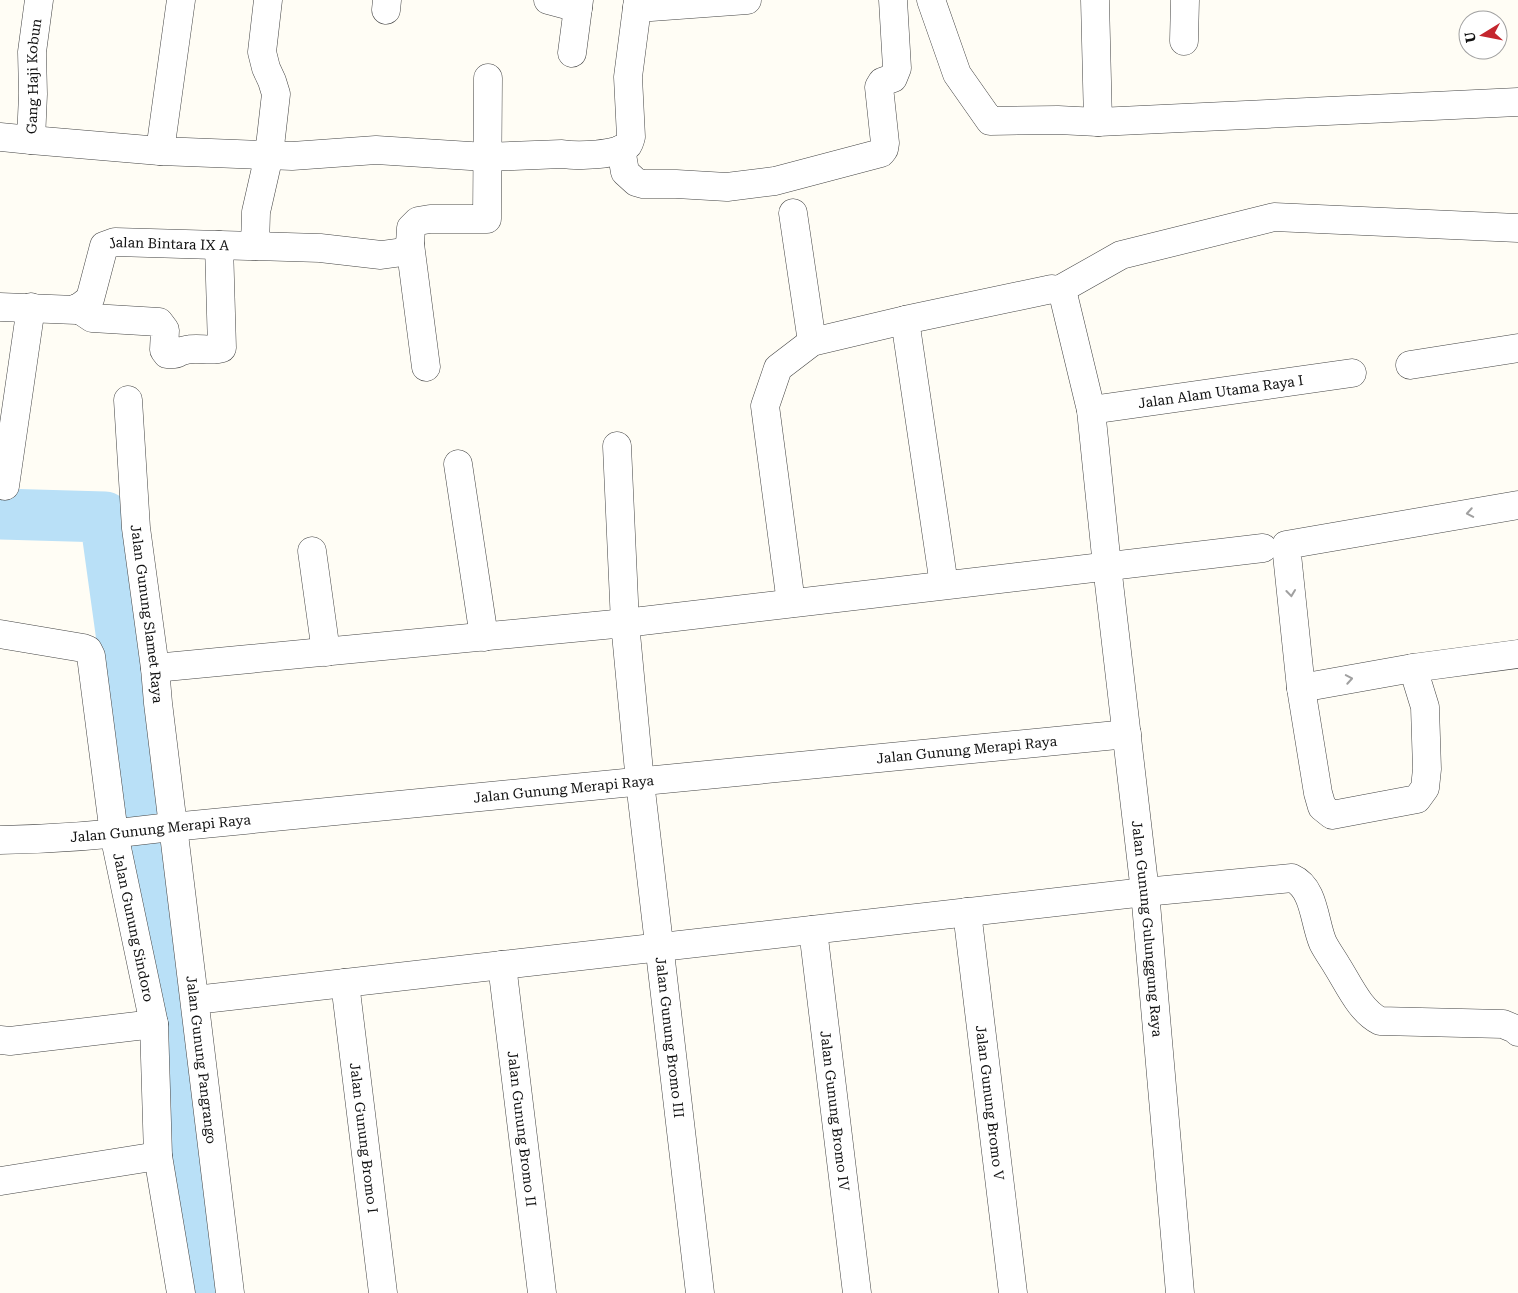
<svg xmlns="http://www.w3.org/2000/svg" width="1518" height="1293" font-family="'Roboto Serif',serif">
<rect width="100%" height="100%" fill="#fffdf5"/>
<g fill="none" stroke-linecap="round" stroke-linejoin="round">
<path stroke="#b9e0f7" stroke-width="51" d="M 0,514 L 105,517 L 151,849 L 199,1293"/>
<defs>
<g id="minor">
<path d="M 181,0 L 160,151 L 292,156 L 376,150 L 486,157 L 562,154 C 575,156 619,156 628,145 C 630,142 630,140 631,137 L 628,77 L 638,0"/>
<path d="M 548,0 L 578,8"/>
<path d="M 931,0 L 957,74 L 990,121 L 1058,120 L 1098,122 L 1518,102"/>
<path d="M 1095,0 L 1098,122"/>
<path d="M 637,8 L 747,0"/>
<path d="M 386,10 L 387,0"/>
<path d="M 1184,41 L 1185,0"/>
<path d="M 572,53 L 579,0"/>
<path id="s1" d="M 0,137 L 31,140 L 33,94 L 32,52 L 39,0"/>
<path d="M 31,140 L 160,151"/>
<path d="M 621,149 L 625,172 L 636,182 L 643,184 L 676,184 L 727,187 L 775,181 L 881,153 L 884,149 L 885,143 L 879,87 L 882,82 L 893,78 L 897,68 L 893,0"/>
<path d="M 793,213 L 812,342"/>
<path d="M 410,244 L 426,367"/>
<path d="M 255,246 L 256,212 L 269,155 L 276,94 L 272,81 L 266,68 L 262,52 L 268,0"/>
<path d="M 1059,290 L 1121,255 L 1274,217 L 1518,228"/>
<path id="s2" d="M 0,307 L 76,310 L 90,299 L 104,246 L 115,242 L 320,248 L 381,255 L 403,252 L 410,244 L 411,228 L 418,221 L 430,219 L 487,219 L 488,78"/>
<path d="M 77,308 L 92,318 L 159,322 L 165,330 L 164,350 L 167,354 C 179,356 177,351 186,350 C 198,347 211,352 222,348 L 219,245"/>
<path d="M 905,320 L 944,585"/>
<path d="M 1410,365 L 1518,348"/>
<path id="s3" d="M 128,400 L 136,528 L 155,668 L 158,703 L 230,1293"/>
<path id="s4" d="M 1091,410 L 1352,373"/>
<path d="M 617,446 L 625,623 L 1263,548"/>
<path d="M 458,464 L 484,637"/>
<path d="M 5,486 L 31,307"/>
<path d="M 312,551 L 326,652"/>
<path id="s5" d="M 791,603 L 765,406 L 778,368 L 812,342 L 905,320 L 1052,289 L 1059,290 L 1064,298 L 1091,410 L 1107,566 L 1145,892 L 1180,1293"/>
<path id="s6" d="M 0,634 L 83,648 L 88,650 L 91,656 L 114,834 L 154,1024 L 158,1156 L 181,1293"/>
<path id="s7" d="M 155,668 L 625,623 L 640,782 L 700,1293"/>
<path d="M 1413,668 L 1425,707 L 1427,769 L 1425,788 L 1417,799 L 1332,815 L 1322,807 L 1318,793 L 1301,688 L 1286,545 L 1518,505"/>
<path d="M 1301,688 L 1413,668 L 1518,654"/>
<path id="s8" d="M 0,840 C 54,839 108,835 162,828 L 1127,734"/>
<path id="s9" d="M 967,912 L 1013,1293"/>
<path id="s10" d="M 813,930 L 857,1293"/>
<path id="s11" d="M 502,965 L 542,1293"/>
<path id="s12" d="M 345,983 L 383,1293"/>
<path d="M 195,1000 L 1145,892 L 1292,878 C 1315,888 1314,923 1323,943 C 1327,951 1333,959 1337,966 C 1349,985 1360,1011 1380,1021 L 1503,1024 L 1515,1029 L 1518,1032"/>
<path d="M 0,1040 L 10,1041 L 154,1024"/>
<path d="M 1,1181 L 158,1156"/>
</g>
</defs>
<use href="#minor" stroke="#444" stroke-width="29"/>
<use href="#minor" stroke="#fff" stroke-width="28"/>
</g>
<defs><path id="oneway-chevron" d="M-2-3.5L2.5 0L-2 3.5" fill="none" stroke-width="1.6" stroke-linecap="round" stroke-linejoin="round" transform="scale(1.25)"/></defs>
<g stroke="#a0a0a0">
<use href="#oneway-chevron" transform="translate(1470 513) rotate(170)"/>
<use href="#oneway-chevron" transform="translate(1291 593) rotate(84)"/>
<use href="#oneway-chevron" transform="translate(1349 679) rotate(-10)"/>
</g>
<g text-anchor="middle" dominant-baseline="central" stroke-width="5" stroke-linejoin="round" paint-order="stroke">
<g font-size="14" fill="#111" stroke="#fff">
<text stroke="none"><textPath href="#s1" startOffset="95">Gang Haji Kobun</textPath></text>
<text stroke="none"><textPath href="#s2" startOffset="214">Jalan Bintara IX A</textPath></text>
<text stroke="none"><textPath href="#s4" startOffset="131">Jalan Alam Utama Raya I</textPath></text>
<text stroke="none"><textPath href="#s3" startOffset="215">Jalan Gunung Slamet Raya</textPath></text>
<text stroke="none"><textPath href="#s8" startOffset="971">Jalan Gunung Merapi Raya</textPath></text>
<text stroke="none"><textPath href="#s8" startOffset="566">Jalan Gunung Merapi Raya</textPath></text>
<text stroke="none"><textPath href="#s8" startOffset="161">Jalan Gunung Merapi Raya</textPath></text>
<text stroke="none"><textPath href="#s6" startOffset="371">Jalan Gunung Sindoro</textPath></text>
<text stroke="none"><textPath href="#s5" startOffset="1181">Jalan Gunung Gulunggung Raya</textPath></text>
<text stroke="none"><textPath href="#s7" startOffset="889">Jalan Gunung Bromo III</textPath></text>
<text stroke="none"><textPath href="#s3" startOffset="664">Jalan Gunung Pangrango</textPath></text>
<text stroke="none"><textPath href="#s9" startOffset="192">Jalan Gunung Bromo V</textPath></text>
<text stroke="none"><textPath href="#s10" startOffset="182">Jalan Gunung Bromo IV</textPath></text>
<text stroke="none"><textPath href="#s11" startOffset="165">Jalan Gunung Bromo II</textPath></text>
<text stroke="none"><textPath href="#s12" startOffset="156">Jalan Gunung Bromo I</textPath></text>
</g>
</g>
<g transform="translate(1483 35) rotate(260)"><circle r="24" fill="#ffffff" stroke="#a0a0a0"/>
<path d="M0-4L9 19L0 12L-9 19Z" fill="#c4262e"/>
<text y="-8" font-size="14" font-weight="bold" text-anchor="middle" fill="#111111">U</text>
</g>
</svg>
